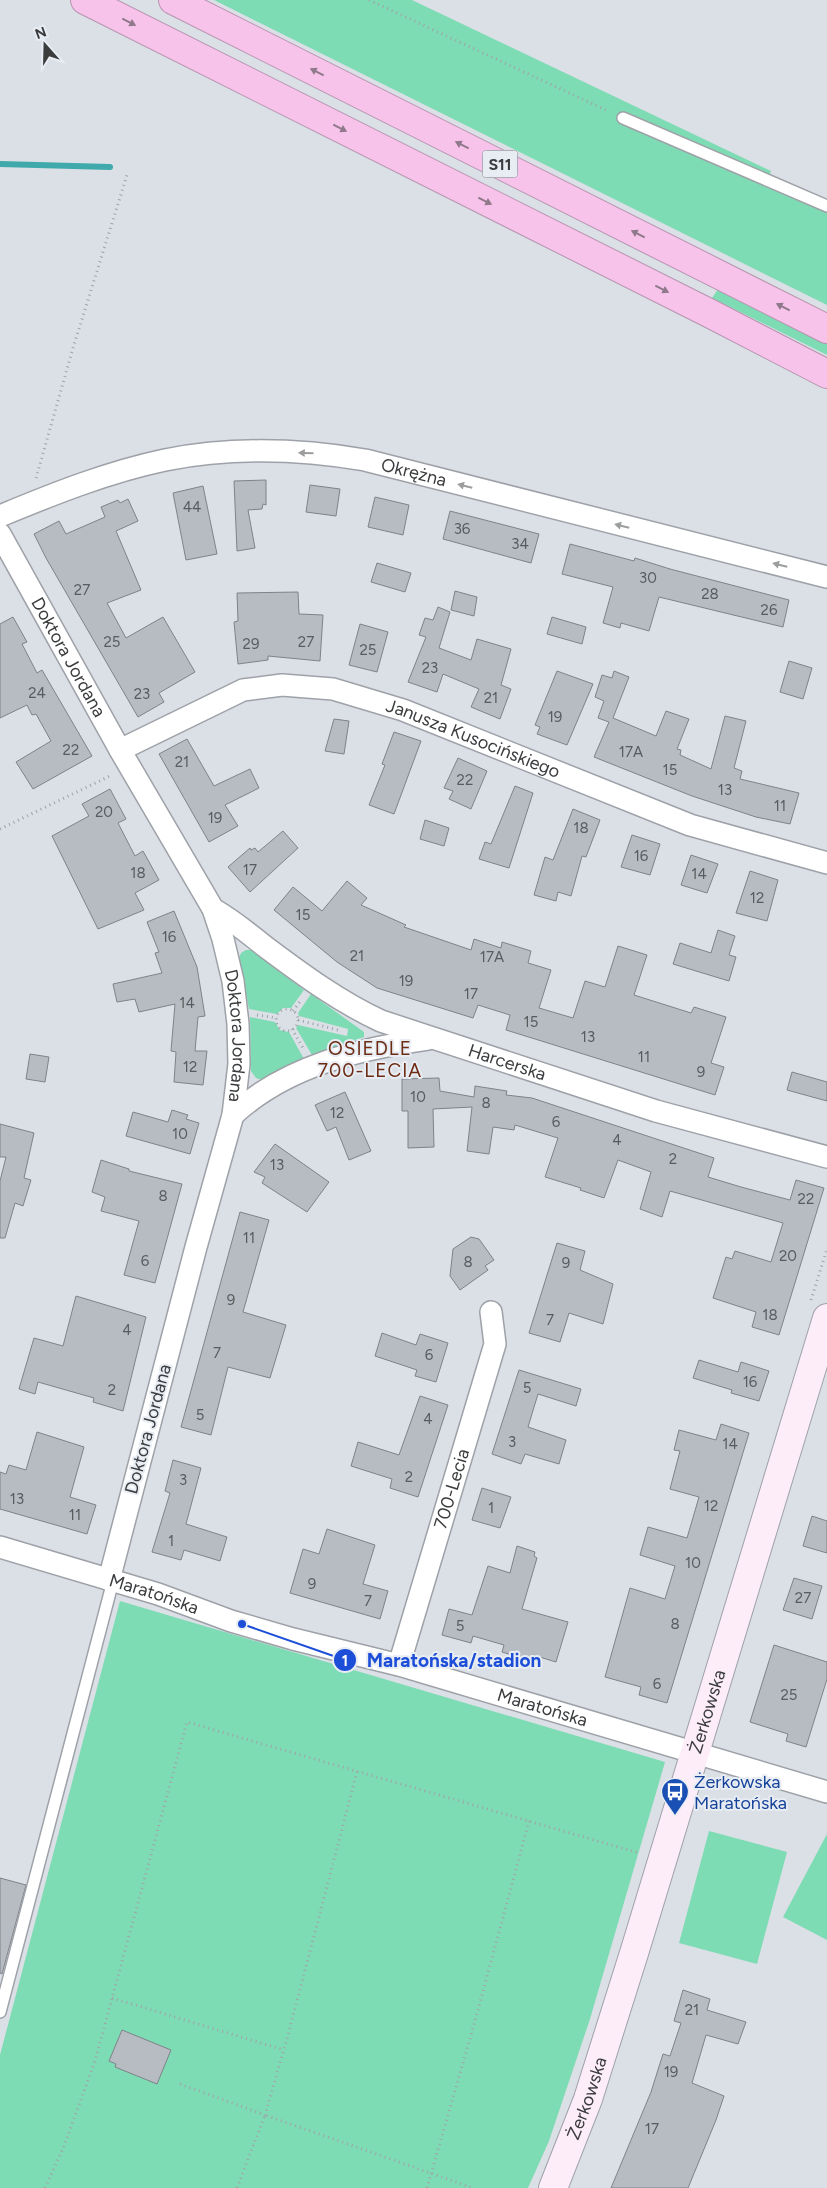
<svg xmlns="http://www.w3.org/2000/svg" width="827" height="2188" font-family="Figtree,sans-serif">
<style>
.green{fill:#7edcb4}
.lines{fill:none;stroke-linecap:round;stroke-linejoin:round}
.stream{stroke:#40a9ab;stroke-width:6}
.building{fill:#b7bbc2;stroke:#7f8389}
.lane-casing{stroke:#9ea2a8;stroke-width:14}
.street-casing{stroke:#9ea2a8;stroke-width:24}
.secondary-casing{stroke:#9ea2a8;stroke-width:30}
.highway-casing{stroke:#b594ae;stroke-width:30}
.path{stroke:#a0a3a9;stroke-width:3;stroke-dasharray:1 4;stroke-linecap:butt}
.lane{stroke:#fff;stroke-width:11}
.street{stroke:#fff;stroke-width:21}
.secondary{stroke:#fdedf9;stroke-width:28}
.highway{stroke:#f7c3ea;stroke-width:28}
.oneway{fill:#8f798b}
.oneway2{fill:#9c9e9e}
.labels{text-anchor:middle;dominant-baseline:central;stroke-width:4;stroke-linejoin:round;paint-order:stroke}
.number-label{font-size:15px;fill:#595c5f}
.shield{fill:#e8ecf3;stroke:#6e7174;stroke-width:1}
.shield-label{font-size:16px;font-weight:bold;fill:#3a3c3e}
.street-label{font-size:18px;fill:#3a3c3e;stroke:#e8ecf3}
.transit-label{font-size:18px;fill:#164399;stroke:#e8ecf3;text-anchor:start}
.neighbourhood-label{font-size:19px;letter-spacing:1px;fill:#6c2b12;stroke:#e8ecf3}
.leader{fill:none;stroke:#1d4ed8;stroke-width:2}
.callout-dot{fill:#1d4ed8;stroke:#e8ecf3;stroke-width:2}
.mark-label{font-size:15px;text-anchor:middle;font-weight:bold;fill:#fff}
.callout-label{font-size:19px;text-anchor:middle;font-weight:bold;fill:#1d4ed8;stroke:#e8ecf3;stroke-width:4;stroke-linejoin:round;paint-order:stroke}
</style>
<rect width="100%" height="100%" fill="#dbdfe6"/>
<g class="green">
<path d="M214,0H412L771,171L769,177L827,206V305Z"/>
<path d="M718,289L827,344V355L712,298Z"/>
<path d="M246,950H251L304,990L291,1008H283L277,1014L249,1009L239,958L241,953Z"/>
<path d="M311,994L364,1032V1037L312,1055L296,1028L298,1025L347,1036L348,1029L299,1016L298,1013Z"/>
<path d="M250,1017L275,1022L280,1030L289,1032L304,1059L262,1080L256,1078L251,1071Z"/>
<path d="M120,1601L665,1762L590,2019L549,2141L528,2188H0V2055Z"/>
<path d="M709,1831L787,1852L757,1964L679,1943Z"/>
<path d="M827,1834V1940L783,1917Z"/>
</g>
<g class="lines">
<path class="stream" d="M0,164L110,167"/>
</g>
<g class="building">
<path d="M266,480V505L263,504L262,509L248,510L255,548L237,551L234,481Z"/>
<path d="M310,485L340,489L336,516L306,512Z"/>
<path d="M203,486L217,554L186,560L173,493Z"/>
<path d="M375,497L409,505L403,535L368,527Z"/>
<path d="M128,499L138,521L116,531L141,590L107,603L126,638L163,617L195,672L159,693L164,702L138,717L46,558L34,534L59,521L66,534L105,517L101,507L118,500L120,503Z"/>
<path d="M450,511L539,534L531,563L443,539Z"/>
<path d="M570,544L634,561L635,558L670,569L789,600L783,627L659,597L649,631L621,623L620,628L603,623L613,587L562,574Z"/>
<path d="M377,563L411,573L405,592L371,582Z"/>
<path d="M455,591L477,597L474,616L451,610Z"/>
<path d="M298,592L299,614L323,615L320,661L268,656V660L238,664L234,622L238,621L237,593Z"/>
<path d="M438,607L450,612L439,648L471,660L477,639L511,649L501,685L511,689L500,719L471,707L479,689L443,674L437,692L408,682L426,637L419,635L425,618L433,620Z"/>
<path d="M13,617L27,642L22,644L37,673L42,670L92,756L33,789L16,762L51,741L36,714L32,715L27,705L0,718V624Z"/>
<path d="M552,617L586,627L582,644L547,634Z"/>
<path d="M360,624L388,632L377,672L349,665Z"/>
<path d="M789,661L812,668L803,699L780,692Z"/>
<path d="M557,671L593,684L567,745L537,734L540,727L535,725Z"/>
<path d="M614,671L629,677L613,718L656,736L666,711L689,719L677,749L681,750L680,755L711,769L725,716L746,721L734,768L742,771L740,779L799,793L790,824L756,817L692,796L594,757L609,722L598,718L604,701L595,697L602,675L612,678Z"/>
<path d="M334,719L349,721L344,754L325,751Z"/>
<path d="M394,732L421,741L394,814L369,805L385,765L382,764Z"/>
<path d="M187,739L214,786L250,769L259,788L225,805L238,826L209,842L159,754Z"/>
<path d="M458,758L487,771L471,809L449,799L453,791L444,788Z"/>
<path d="M515,786L533,793L509,868L479,859L485,842L491,844Z"/>
<path d="M110,789L126,819L118,823L135,856L143,851L159,880L135,893L144,910L98,929L52,836L89,816L82,804Z"/>
<path d="M573,809L600,820L586,857L582,856L571,896L558,892L556,901L534,895L545,857L553,860Z"/>
<path d="M425,820L449,828L444,846L420,839Z"/>
<path d="M283,831L298,848L250,892L228,867L250,848L251,850L255,848L258,852Z"/>
<path d="M632,835L660,844L650,875L621,867Z"/>
<path d="M691,855L718,864L707,893L681,885Z"/>
<path d="M750,871L778,880L767,921L736,913Z"/>
<path d="M347,881L367,898L361,905L406,925L404,927L471,950L474,939L501,948L502,942L531,951L528,963L551,970L539,1008L573,1018L585,981L605,987L618,946L647,955L634,995L691,1013L694,1007L726,1017L711,1063L724,1067L715,1095L506,1030L510,1015L478,1005L473,1018L377,988L337,962L274,910L293,887L322,911Z"/>
<path d="M174,911L197,967L205,1016L198,1017L195,1051H207L203,1085L174,1082L176,1052L171,1051L175,1004L139,1012L135,999L117,1002L113,984L162,973L155,953L159,952L147,922Z"/>
<path d="M718,930L735,936L729,955L736,957L729,981L673,964L680,943L711,953Z"/>
<path d="M30,1054L49,1057L45,1082L26,1079Z"/>
<path d="M792,1072L827,1082V1101L787,1090Z"/>
<path d="M439,1078L440,1091L474,1097L475,1086L507,1091L506,1095L532,1098L714,1158L708,1177L741,1187L790,1200L796,1180L824,1188L779,1335L752,1327L756,1312L713,1298L726,1257L732,1259L735,1251L771,1262L783,1223L670,1191L662,1217L640,1209L651,1172L618,1160L604,1198L580,1190L581,1188L545,1177L558,1138L515,1125L514,1130L493,1127L489,1154L467,1151L472,1107L433,1109L434,1147L408,1148V1111H402V1079Z"/>
<path d="M345,1092L371,1151L349,1160L336,1127L327,1131L315,1105Z"/>
<path d="M172,1110L188,1115L186,1119L199,1123L190,1154L126,1136L133,1112L168,1122Z"/>
<path d="M0,1124L34,1133L24,1178L31,1180L23,1206L15,1203L5,1238H0V1181L6,1157H0Z"/>
<path d="M275,1144L329,1182L307,1212L262,1183L265,1177L254,1172Z"/>
<path d="M101,1160L129,1169V1171L182,1184L155,1283L124,1275L139,1221L101,1211L105,1197L92,1192Z"/>
<path d="M240,1212L269,1220L243,1312L286,1325L270,1378L228,1367L211,1435L181,1427Z"/>
<path d="M471,1237L479,1239L494,1260L485,1266L488,1270L460,1290L450,1276L453,1249Z"/>
<path d="M557,1243L585,1251L580,1270L613,1284L603,1324L569,1313L560,1342L529,1333Z"/>
<path d="M76,1296L146,1317L123,1411L93,1402L94,1398L38,1382L35,1394L19,1389L34,1338L63,1346Z"/>
<path d="M382,1333L416,1345L420,1334L448,1343L436,1382L415,1376L417,1370L375,1356Z"/>
<path d="M699,1360L738,1372L741,1362L769,1371L759,1401L731,1393L732,1390L693,1378Z"/>
<path d="M519,1370L581,1389L576,1406L538,1394L528,1427L566,1440L559,1464L525,1454L521,1464L492,1454Z"/>
<path d="M420,1396L448,1405L418,1497L390,1488L392,1479L351,1466L358,1442L399,1455Z"/>
<path d="M721,1424L749,1433L667,1703L639,1695L641,1687L605,1677L630,1588L665,1599L675,1566L640,1555L648,1527L687,1538L699,1497L670,1489L680,1451L674,1450L679,1430L716,1440Z"/>
<path d="M37,1432L84,1447L70,1497L96,1505L87,1534L0,1509V1472L6,1474L9,1465L26,1470Z"/>
<path d="M173,1460L201,1468L186,1524L227,1537L220,1561L184,1550L181,1560L152,1552L170,1493L165,1491Z"/>
<path d="M482,1488L511,1497L500,1528L472,1520Z"/>
<path d="M812,1516L827,1521V1553L803,1546Z"/>
<path d="M327,1529L375,1545L363,1584L388,1591L380,1619L290,1593L303,1549L319,1554Z"/>
<path d="M517,1546L535,1552L534,1556L537,1558L522,1609L568,1622L556,1662L533,1655L532,1661L502,1652L504,1645L473,1636L471,1643L442,1635L449,1609L472,1615L488,1566L510,1573Z"/>
<path d="M794,1578L822,1586L812,1619L783,1610Z"/>
<path d="M774,1645L827,1662V1679L806,1747L786,1741L788,1734L750,1722Z"/>
<path d="M0,1878L26,1885L2,1974L0,1973Z"/>
<path d="M683,1990L710,1999L707,2010L746,2022L738,2044L706,2035L692,2083L724,2096L716,2120L688,2188H611L651,2092L663,2054L670,2056L681,2023L674,2021Z"/>
<path d="M122,2030L171,2050L157,2084L115,2067L116,2064L109,2061Z"/>
</g>
<g class="lines">
<defs>
<g id="lane">
<path d="M623,118L827,206"/>
<path d="M0,2012L113,1581"/>
</g>
<g id="street">
<path id="s1" d="M0,516C53,494 108,472 165,460C230,447 300,449 365,460L827,577"/>
<path id="s2" d="M0,534L120,750L213,909L223,939L233,981L238,1024L239,1064L233,1115L196,1247L109,1580"/>
<path id="s3" d="M120,750L243,690L282,685L333,689L403,710L690,825L827,863"/>
<path id="s4" d="M213,909C233,920 249,934 267,948C303,975 340,1002 381,1021L656,1111L827,1157"/>
<path d="M233,1115C286,1066 358,1049 428,1039"/>
<path id="s5" d="M0,1547L158,1594L231,1621L293,1639L399,1665L827,1792"/>
<path id="s6" d="M399,1665L495,1344L491,1312"/>
</g>
<g id="secondary">
<path id="s7" d="M553,2188L588,2099L635,1950L827,1318"/>
</g>
<g id="highway">
<path d="M85,0L709,313L827,374"/>
<path d="M173,0L827,329"/>
</g>
</defs>
<use href="#lane" class="lane-casing"/>
<use href="#street" class="street-casing"/>
<use href="#secondary" class="secondary-casing"/>
<use href="#highway" class="highway-casing"/>
<g class="path">
<path d="M369,0L608,111"/>
<path d="M36,478L73,348L128,172"/>
<path d="M0,829L112,775"/>
<circle cx="287" cy="1020" r="11"/>
<path d="M293,1011L302,999"/>
<path d="M257,1015L277,1018"/>
<path d="M298,1020L338,1030"/>
<path d="M292,1029L303,1048"/>
<path d="M811,1300L827,1249"/>
<path d="M112,1998L284,2050"/>
<path d="M180,2084L265,2115L288,2035L357,1772"/>
<path d="M45,2188L64,2146L95,2061L187,1722L639,1853"/>
<path d="M237,2188L265,2115L473,2188"/>
<path d="M427,2188L475,2021L529,1821"/>
</g>
<use href="#lane" class="lane"/>
<use href="#street" class="street"/>
<use href="#secondary" class="secondary"/>
<use href="#highway" class="highway"/>
</g>
<defs><path id="oneway-solid" d="M-6-.8H1V-3.2L6.5 0L1 3.2V.8H-6Z" transform="scale(1.25)"/></defs>
<g class="oneway">
<use href="#oneway-solid" transform="translate(129 22) rotate(27)"/>
<use href="#oneway-solid" transform="translate(317 72) rotate(-153)"/>
<use href="#oneway-solid" transform="translate(340 128) rotate(27)"/>
<use href="#oneway-solid" transform="translate(462 145) rotate(-153)"/>
<use href="#oneway-solid" transform="translate(485 201) rotate(27)"/>
<use href="#oneway-solid" transform="translate(638 234) rotate(-153)"/>
<use href="#oneway-solid" transform="translate(662 289) rotate(27)"/>
<use href="#oneway-solid" transform="translate(783 307) rotate(-153)"/>
</g>
<g class="oneway2">
<use href="#oneway-solid" transform="translate(306 453) rotate(-178)"/>
<use href="#oneway-solid" transform="translate(465 486) rotate(-166)"/>
<use href="#oneway-solid" transform="translate(622 526) rotate(-166)"/>
<use href="#oneway-solid" transform="translate(780 565) rotate(-166)"/>
</g>
<defs>
<symbol id="bus-pin" viewBox="-11 -11 22 30"><path d="M0 17L-7.5 6A9.5 9.5 0 1 1 7.5 6Z" fill="#1a4fb4" stroke="#e8ecf3"/><path d="M-5-6H5V4H4V6H2V4H-2V6H-4V4H-5ZM-3.5-4V0h7V-4ZM-3.5 1.2v1.5H-2V1.2ZM2 1.2v1.5H3.5V1.2Z" fill="#fff"/></symbol>
</defs>
<g fill-rule="evenodd">
<use href="#bus-pin" x="659" y="1776" width="32" height="43"/>
</g>
<g class="labels">
<g class="number-label">
<text x="192" y="507">44</text>
<text x="462" y="529">36</text>
<text x="520" y="544">34</text>
<text x="648" y="578">30</text>
<text x="82" y="590">27</text>
<text x="710" y="594">28</text>
<text x="769" y="610">26</text>
<text x="112" y="642">25</text>
<text x="306" y="642">27</text>
<text x="251" y="644">29</text>
<text x="368" y="650">25</text>
<text x="430" y="668">23</text>
<text x="37" y="693">24</text>
<text x="142" y="694">23</text>
<text x="491" y="698">21</text>
<text x="555" y="717">19</text>
<text x="71" y="750">22</text>
<text x="631" y="752">17A</text>
<text x="182" y="762">21</text>
<text x="670" y="770">15</text>
<text x="465" y="780">22</text>
<text x="725" y="790">13</text>
<text x="780" y="806">11</text>
<text x="104" y="812">20</text>
<text x="215" y="818">19</text>
<text x="581" y="828">18</text>
<text x="641" y="856">16</text>
<text x="250" y="870">17</text>
<text x="138" y="873">18</text>
<text x="699" y="874">14</text>
<text x="757" y="898">12</text>
<text x="303" y="915">15</text>
<text x="169" y="937">16</text>
<text x="357" y="956">21</text>
<text x="492" y="957">17A</text>
<text x="406" y="981">19</text>
<text x="471" y="994">17</text>
<text x="187" y="1003">14</text>
<text x="531" y="1022">15</text>
<text x="588" y="1037">13</text>
<text x="644" y="1057">11</text>
<text x="190" y="1067">12</text>
<text x="701" y="1072">9</text>
<text x="418" y="1097">10</text>
<text x="486" y="1103">8</text>
<text x="337" y="1113">12</text>
<text x="556" y="1122">6</text>
<text x="180" y="1134">10</text>
<text x="617" y="1140">4</text>
<text x="673" y="1159">2</text>
<text x="277" y="1165">13</text>
<text x="163" y="1196">8</text>
<text x="806" y="1199">22</text>
<text x="249" y="1238">11</text>
<text x="788" y="1256">20</text>
<text x="145" y="1261">6</text>
<text x="468" y="1262">8</text>
<text x="566" y="1263">9</text>
<text x="231" y="1300">9</text>
<text x="770" y="1315">18</text>
<text x="550" y="1320">7</text>
<text x="127" y="1330">4</text>
<text x="217" y="1353">7</text>
<text x="429" y="1355">6</text>
<text x="750" y="1382">16</text>
<text x="527" y="1388">5</text>
<text x="112" y="1390">2</text>
<text x="200" y="1415">5</text>
<text x="428" y="1419">4</text>
<text x="512" y="1442">3</text>
<text x="730" y="1444">14</text>
<text x="409" y="1477">2</text>
<text x="183" y="1480">3</text>
<text x="17" y="1499">13</text>
<text x="711" y="1506">12</text>
<text x="491" y="1508">1</text>
<text x="75" y="1515">11</text>
<text x="171" y="1541">1</text>
<text x="693" y="1563">10</text>
<text x="312" y="1584">9</text>
<text x="803" y="1598">27</text>
<text x="368" y="1601">7</text>
<text x="675" y="1624">8</text>
<text x="460" y="1626">5</text>
<text x="657" y="1684">6</text>
<text x="789" y="1695">25</text>
<text x="692" y="2010">21</text>
<text x="671" y="2072">19</text>
<text x="652" y="2129">17</text>
</g>
<rect class="shield" x="482.5" y="150.5" width="35" height="27" rx="4"/>
<g class="shield-label">
<text x="500" y="164">S11</text>
</g>
<g class="street-label">
<text stroke="none"><textPath href="#s1" startOffset="426">Okrężna</textPath></text>
<text stroke="none"><textPath href="#s2" startOffset="141">Doktora Jordana</textPath></text>
<text stroke="none"><textPath href="#s3" startOffset="376">Janusza Kusocińskiego</textPath></text>
<text stroke="none"><textPath href="#s2" startOffset="561">Doktora Jordana</textPath></text>
<text stroke="none"><textPath href="#s4" startOffset="335">Harcerska</textPath></text>
<text transform="translate(148 1429) rotate(-75)">Doktora Jordana</text>
<text stroke="none"><textPath href="#s6" startOffset="184">700-Lecia</textPath></text>
<text stroke="none"><textPath href="#s5" startOffset="161">Maratońska</textPath></text>
<text stroke="none"><textPath href="#s5" startOffset="566">Maratońska</textPath></text>
<text stroke="none"><textPath href="#s7" startOffset="501">Żerkowska</textPath></text>
<text stroke="none"><textPath href="#s7" startOffset="96">Żerkowska</textPath></text>
</g>
<g class="transit-label">
<text x="694" y="1782">Żerkowska<tspan x="694" dy="21">Maratońska</tspan></text>
</g>
<g class="neighbourhood-label">
<text x="370" y="1048">OSIEDLE<tspan x="370" dy="22">700-LECIA</tspan></text>
</g>
</g>
<path class="leader" d="M242 1624L345 1660"/>
<g class="callout-dot">
<circle cx="242" cy="1624" r="5"/>
<circle cx="345" cy="1660" r="12"/>
</g>
<g class="mark-label">
<text x="345" y="1666">1</text>
</g>
<g class="callout-label">
<text x="454" y="1667">Maratońska/stadion</text>
</g>
<g transform="translate(45 45) rotate(340)" stroke="#e8ecf3" stroke-width="4" paint-order="stroke">
<path d="M0-4L9 19L0 12L-9 19Z" fill="#3a3c3e"/>
<text y="-8" font-size="14" font-weight="bold" text-anchor="middle" fill="#3a3c3e">N</text>
</g>
</svg>
